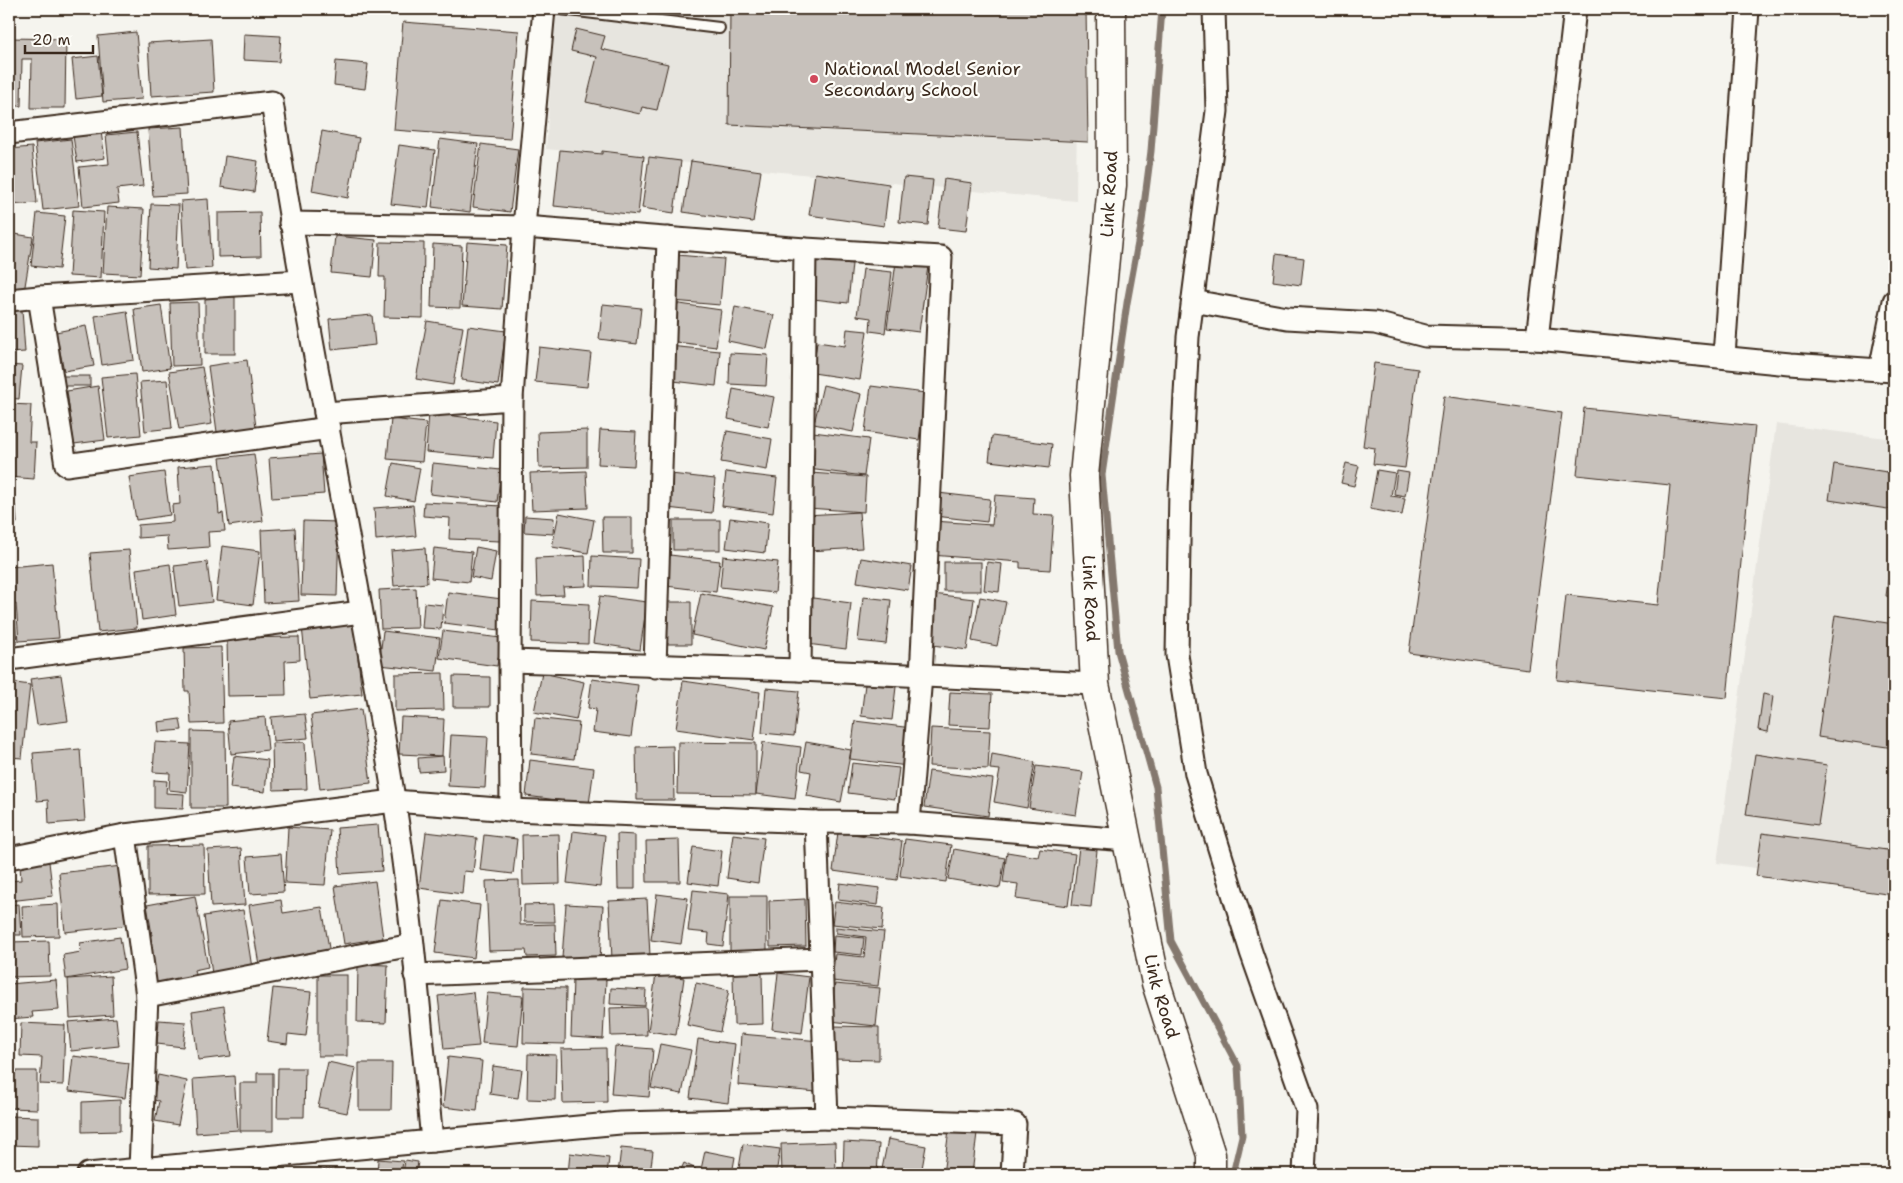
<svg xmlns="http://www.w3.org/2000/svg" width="1903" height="1183" font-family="'Shantell Sans',sans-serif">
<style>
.built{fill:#e7e5df}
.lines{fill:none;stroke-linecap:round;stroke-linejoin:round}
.stream{stroke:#84786e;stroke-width:7}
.building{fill:#c7c1bb;stroke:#3b2a1e}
.lane-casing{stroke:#3b2a1e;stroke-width:14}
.street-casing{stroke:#3b2a1e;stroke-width:25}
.secondary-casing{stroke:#3b2a1e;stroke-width:31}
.lane{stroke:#fdfcf7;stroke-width:10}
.street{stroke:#fdfcf7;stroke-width:21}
.secondary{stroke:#fdfcf7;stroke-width:28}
.poi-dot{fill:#d1495b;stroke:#fdfcf7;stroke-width:2}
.labels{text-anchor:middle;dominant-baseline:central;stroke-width:4.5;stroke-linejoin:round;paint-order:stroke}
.poi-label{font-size:18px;fill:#3b2a1e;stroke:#fdfcf7;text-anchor:start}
.street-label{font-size:18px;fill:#3b2a1e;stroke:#fdfcf7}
</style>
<rect width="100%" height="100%" fill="#f5f4ee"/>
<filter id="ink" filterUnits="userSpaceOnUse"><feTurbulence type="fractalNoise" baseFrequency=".02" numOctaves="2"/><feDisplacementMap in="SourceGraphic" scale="10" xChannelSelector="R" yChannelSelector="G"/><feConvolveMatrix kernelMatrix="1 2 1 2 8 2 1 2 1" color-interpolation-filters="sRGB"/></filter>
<g filter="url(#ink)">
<g class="built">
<path d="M555,9H1078L1076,201L546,149Z"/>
<path d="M1776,424L1894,439V886L1717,863Z"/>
</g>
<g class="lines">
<path class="stream" d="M1162,9L1151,151L1142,221L1127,303L1102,475L1118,651L1156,787L1171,941L1238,1066L1242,1136L1233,1174"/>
</g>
<g class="building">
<path d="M730,9H1086L1088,142L729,125Z"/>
<path d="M403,22L519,31L510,139L394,130Z"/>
<path d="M576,29L605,36L601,49L668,64L657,110L642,107L640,114L586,102L597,57L571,51Z"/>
<path d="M136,32L142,99L103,102L98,36Z"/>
<path d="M244,34L281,36L279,62L243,60Z"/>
<path d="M9,38L66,39L65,108H31L32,59H22L21,106H9Z"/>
<path d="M211,39L214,92L151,96L148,43Z"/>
<path d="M98,56L102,96L76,99L72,59Z"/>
<path d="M336,61L368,64L365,89L334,85Z"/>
<path d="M183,127L187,194L153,196L148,129Z"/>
<path d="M322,131L359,138L348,198L312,191Z"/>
<path d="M101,132L105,158L77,162L73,136Z"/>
<path d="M137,132L143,186L117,189L119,203L83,207L79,167L109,164L106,135Z"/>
<path d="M71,139L79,206L43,210L35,143Z"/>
<path d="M440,139L478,144L470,212L432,207Z"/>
<path d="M481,144L518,149L510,212L473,207Z"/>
<path d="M399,145L435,150L428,208L391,204Z"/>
<path d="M32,147L37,203L9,205V149Z"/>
<path d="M560,150L602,154V151L644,156L638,215L554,206Z"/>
<path d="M225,156L258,161L254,192L221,187Z"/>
<path d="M649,157L681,161L674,213L642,208Z"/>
<path d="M691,161L761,171L753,222L683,212Z"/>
<path d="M815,173L889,184L884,226L809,215Z"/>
<path d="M904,177L933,180L928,225L899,222Z"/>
<path d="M944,179L972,183L966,231L938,228Z"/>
<path d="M208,199L212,268L185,270L181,201Z"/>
<path d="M151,204L179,205L176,269L148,267Z"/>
<path d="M107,207L144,209L140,275L103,273Z"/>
<path d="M73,210L104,212L101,278L69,276Z"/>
<path d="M260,212L261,256L218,257V213Z"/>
<path d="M37,213L65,216L59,269L31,266Z"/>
<path d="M9,233L33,237L24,292L9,289Z"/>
<path d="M335,236L376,240L372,277L331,273Z"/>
<path d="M380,242L424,243L423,318L384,317L385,277H379Z"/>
<path d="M467,242L507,245L502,309L462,306Z"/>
<path d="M433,244L462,246L460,308L431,307Z"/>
<path d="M1276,254L1304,258L1301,285L1273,281Z"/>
<path d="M677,255L724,259L720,305L673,301Z"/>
<path d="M809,259L852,264L848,303L805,298Z"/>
<path d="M896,262L928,266L919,332L887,328Z"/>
<path d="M863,269L892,272L885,333L870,331L871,318L857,316Z"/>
<rect x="205" y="297" width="30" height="57"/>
<path d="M198,302L200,365L172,366L170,303Z"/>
<path d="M673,303L721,310L716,347L668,341Z"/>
<path d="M603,304L641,308L637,344L599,339Z"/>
<path d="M161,305L170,368L142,372L134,309Z"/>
<path d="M735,307L774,315L767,349L728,341Z"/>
<path d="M22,310L25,352L9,353V311Z"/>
<path d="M127,311L134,360L102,365L95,316Z"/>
<path d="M372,315L375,345L332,350L329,319Z"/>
<path d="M427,321L463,327L453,385L416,379Z"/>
<path d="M86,326L94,366L64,371L56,332Z"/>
<path d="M468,326L506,331L498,385L461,380Z"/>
<path d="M847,329L867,331L860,380L813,373L817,342L845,346Z"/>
<path d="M669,346L720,351L716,386L665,380Z"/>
<path d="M539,347L591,353L587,387L535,382Z"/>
<path d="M730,353L768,355L766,386L729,384Z"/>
<path d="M247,360L256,427L217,432L208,366Z"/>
<path d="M1374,363L1418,369L1405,468L1373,464L1375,448L1363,446Z"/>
<path d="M9,365L22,366L19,399L9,398Z"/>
<path d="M202,367L212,424L179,429L169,372Z"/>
<path d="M135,374L141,435L108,438L101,377Z"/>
<rect x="61" y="376" width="29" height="10"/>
<path d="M167,380L172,428L145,431L140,382Z"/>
<path d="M823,385L861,394L853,432L814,424Z"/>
<path d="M98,386L105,440L74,444L67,391Z"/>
<path d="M871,386L925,393L919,440L865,432Z"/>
<path d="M733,389L774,397L768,427L728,419Z"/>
<path d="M1444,396L1562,413L1528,669L1409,653Z"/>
<path d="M9,404L31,405L29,442H36L34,479L9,477Z"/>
<path d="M1584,408L1755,426L1727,698L1557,680L1566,595L1658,605L1670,485L1577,475Z"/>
<path d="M429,413L496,421L493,458L426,452Z"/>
<path d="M391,419L426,423L422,462L387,459Z"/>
<path d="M587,430V467L539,468L538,432Z"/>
<path d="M600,430L636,432L634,466L598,464Z"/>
<path d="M727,431L772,439L767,470L721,462Z"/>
<path d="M813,432L869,439L864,476L808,469Z"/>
<path d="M992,436L1052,444L1049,468L989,461Z"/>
<path d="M254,454L263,521L229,526L220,458Z"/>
<path d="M321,454L324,494L272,498L269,458Z"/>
<path d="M393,463L420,468L414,501L387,496Z"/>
<path d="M433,463L501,470L497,502L430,494Z"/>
<path d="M1346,463L1359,466L1354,486L1341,483Z"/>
<path d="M215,464L219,514L223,513L225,531L208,532L209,547L168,550L167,536L138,538V525L173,522L172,505L180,504L178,467Z"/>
<path d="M1834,464L1894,473V510L1829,500Z"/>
<path d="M1377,470L1395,473L1391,496L1405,498L1402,515L1370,509Z"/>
<path d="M586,471L588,508L532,510L530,473Z"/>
<path d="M1397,471L1409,473L1405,496L1394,494Z"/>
<path d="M164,472L170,515L136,520L129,477Z"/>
<path d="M726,472L777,478L773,513L722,506Z"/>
<path d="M810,473L866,477L864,512L808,508Z"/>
<path d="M671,474L715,479L712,513L667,508Z"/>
<path d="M938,493L990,499L987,522L935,516Z"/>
<path d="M995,495L1034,498L1033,514L1054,515L1050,570L1020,568V562L931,555L933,521L992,525Z"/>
<path d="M424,502L503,506L500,541L449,539L450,518L423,516Z"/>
<path d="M413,505L416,536L376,540L374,508Z"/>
<path d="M9,506H16L17,523L9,524Z"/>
<path d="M859,512L862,548L808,551L806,515Z"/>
<path d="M559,513L594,520L588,553L552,547Z"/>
<path d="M525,516L554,518L553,534L524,532Z"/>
<path d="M602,517H632V553H603Z"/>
<path d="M730,518L768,523L765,553L726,548Z"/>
<rect x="673" y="520" width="47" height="30"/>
<path d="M303,521L339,522L337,596L301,595Z"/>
<path d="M295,528L299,601L264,603L261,530Z"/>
<path d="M1894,540V597L1886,596Z"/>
<path d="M222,546L260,551L253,605L216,600Z"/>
<path d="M476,547L496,551L491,581L471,577Z"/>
<path d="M425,548L427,583L394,586L391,551Z"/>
<path d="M434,548L472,552L469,582L431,578Z"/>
<path d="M129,550L137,628L98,632L90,553Z"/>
<path d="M670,555L720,561L716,592L666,586Z"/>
<path d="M585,556L586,586L563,587L564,595L537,596L536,558Z"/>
<path d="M592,556L639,559L637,588L591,586Z"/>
<path d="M723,556L778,562L775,593L720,587Z"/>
<path d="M861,558L912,566L908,590L857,582Z"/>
<path d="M207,562L212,602L179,606L174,566Z"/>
<rect x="944" y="562" width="37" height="29"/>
<path d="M987,562L1002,564L999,592L984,590Z"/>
<path d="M52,563L59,638L19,641L16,604L9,605V567Z"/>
<path d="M170,564L176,615L142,620L136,569Z"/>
<path d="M416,588L418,628L381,629L379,590Z"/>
<path d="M448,592L502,599L499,630L444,623Z"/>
<path d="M701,593L773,607L764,650L692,635Z"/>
<path d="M933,594L974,599L967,650L926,644Z"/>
<path d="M600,596L647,602L640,650L593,643Z"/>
<path d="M863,597L891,600L886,644L858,641Z"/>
<path d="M980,597L1006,602L997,646L972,641Z"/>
<path d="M813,598L851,603L846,649L807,644Z"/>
<path d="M532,601L589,604L588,644L531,642Z"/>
<path d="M666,602H691V644H667Z"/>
<path d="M424,603L443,605L441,629L422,628Z"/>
<path d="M9,608H14L17,643L9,644Z"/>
<path d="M1835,615L1894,624V748L1818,737Z"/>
<path d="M354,622L362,694L310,699L302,627Z"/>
<path d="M383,631L440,638L436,671L379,665Z"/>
<path d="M443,631L501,638L497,666L439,658Z"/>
<path d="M299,637L300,660L285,661L286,695L228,696L227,638Z"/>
<path d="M221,647L223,723L191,724L189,691H185L184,648Z"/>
<path d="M443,673L444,710L395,711V674Z"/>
<path d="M542,673L584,682L576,720L534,712Z"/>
<path d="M61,675L68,721L37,725L30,679Z"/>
<path d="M453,676L490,677V707H453Z"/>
<path d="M592,679L638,685L631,737L593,732L596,709L588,708Z"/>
<path d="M683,681L760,692L754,740L676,729Z"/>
<path d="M9,682L30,685L22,758L9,757Z"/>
<path d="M865,684L896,687L892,720L861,716Z"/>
<path d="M766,688L799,691L794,736L762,733Z"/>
<path d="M950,692L992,694L990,727L948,725Z"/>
<path d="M1763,694L1773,696L1768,732L1758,730Z"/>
<path d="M361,709L371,783L320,789L311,715Z"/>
<path d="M305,714L308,738L273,741L271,717Z"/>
<path d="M265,717L268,750L231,754L228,721Z"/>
<path d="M401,717L444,719L442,756L399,754Z"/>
<path d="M535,718L579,723L574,759L531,754Z"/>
<path d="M180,719L182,730L159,732L158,722Z"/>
<path d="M855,721L912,728L908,766L850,759Z"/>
<path d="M931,728L990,731L988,769L929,766Z"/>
<path d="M191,731L225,732L226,808H191Z"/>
<path d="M451,735L488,737L485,788L448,786Z"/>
<path d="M155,742L190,744L187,792L169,790L170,773L153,772Z"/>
<path d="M305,742L307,789L273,790L272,743Z"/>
<path d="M678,742L756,743V795L677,794Z"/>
<path d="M763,742L801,747L795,799L756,794Z"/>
<path d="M806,742L851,750L841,802L807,796L811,772L801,770Z"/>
<path d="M673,746L674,800H637L636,747Z"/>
<path d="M80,749L85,821L49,824L48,800L37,801L33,753Z"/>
<path d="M992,754L1035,762L1027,808L994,802L1000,770L990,769Z"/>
<path d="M1755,754L1827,765L1818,825L1746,815Z"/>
<path d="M234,756L268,760L265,792L230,788Z"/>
<path d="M443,756L444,770L419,772L418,758Z"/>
<path d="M530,760L594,768L589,804L526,796Z"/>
<path d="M852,763L899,768L895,799L848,793Z"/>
<path d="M1036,766L1083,772L1076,815L1029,808Z"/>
<path d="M929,771L993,779L988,816L924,807Z"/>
<path d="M154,780L167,781L166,793L184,794L183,809L154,808Z"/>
<path d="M378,825L382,871L340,874L337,828Z"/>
<path d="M288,827L330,830L325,885L285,883Z"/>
<path d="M573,831L605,835L600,887L567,883Z"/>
<path d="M426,832L477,838L473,872L464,871L462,894L419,888Z"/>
<path d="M838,832L902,841L897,880L833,871Z"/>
<path d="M1762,833L1894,851V895L1756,876Z"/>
<path d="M559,834L560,884L523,885L522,835Z"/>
<path d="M617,834L635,835V889H618Z"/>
<path d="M733,834L764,838L758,883L727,878Z"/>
<path d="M484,835L517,839L513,874L480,870Z"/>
<path d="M905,839L951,845L946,882L900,876Z"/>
<path d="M679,840L680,882H647L646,841Z"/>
<path d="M204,845L205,894L148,895V846Z"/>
<path d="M693,847L722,851L718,886L688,882Z"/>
<path d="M1079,847L1097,850L1091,907L1072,905Z"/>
<path d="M241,848L245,905L211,907L208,850Z"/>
<path d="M954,849L1005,858L1000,888L948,879Z"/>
<path d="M1040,849L1075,854L1068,906L1016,899L1018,884L1003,882L1007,852L1038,857Z"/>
<path d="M281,854L284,892L250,894L247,857Z"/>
<path d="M49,862L53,896L9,901V881L21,880L20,866Z"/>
<path d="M122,866L129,925L65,932L59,873Z"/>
<path d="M519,880L520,925L555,924L556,956L527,957L526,950L489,951L486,881Z"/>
<path d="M375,881L383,938L344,944L335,886Z"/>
<path d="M840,883L880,888L878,905L838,900Z"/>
<path d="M693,890L729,894L723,946L708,944L709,933L688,931Z"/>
<path d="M657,894L688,898L681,944L651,940Z"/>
<path d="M195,896L208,967L194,970L196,978L156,985L147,936L152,935L147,905Z"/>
<rect x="730" y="896" width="37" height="56"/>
<path d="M647,899L650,956L612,959L609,901Z"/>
<path d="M805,899L806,946L770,947L769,901Z"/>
<path d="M281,900L283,913L322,907L330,954L259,965L249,905Z"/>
<path d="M442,900L480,905L474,958L435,953Z"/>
<path d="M835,902L884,908L882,929L832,924Z"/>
<path d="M19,904L21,935H9V905Z"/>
<path d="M58,904L59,936L23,937L22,906Z"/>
<path d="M554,904L555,922H524V905Z"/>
<path d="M566,904L603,906L600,960L562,958Z"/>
<path d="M243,910L252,968L212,974L204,916Z"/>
<path d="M836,927L884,932L878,986L832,981L835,954L864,957L866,937L836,933Z"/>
<path d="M834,935L864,938L862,955L833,952Z"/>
<path d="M120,937L125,969L66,979L63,955L81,952L80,943Z"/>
<path d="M49,941L50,976L9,977V942Z"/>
<path d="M358,964L388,965L386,1023L357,1022Z"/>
<path d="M733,973H762L763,1024L734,1025Z"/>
<path d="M778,973L809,977L802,1033L772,1029Z"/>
<path d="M656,974L684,978L676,1035L648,1031Z"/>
<rect x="318" y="975" width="29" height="81"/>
<path d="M111,976L113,1015L70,1018L68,979Z"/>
<path d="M573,979L606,980L603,1039L571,1037Z"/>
<path d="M56,980L59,1010L32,1012L33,1017L9,1019V984Z"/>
<path d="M696,983L729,990L720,1032L687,1025Z"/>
<path d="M835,984L880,988L876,1026L830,1021Z"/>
<path d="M524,987L566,988L565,1044L523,1043Z"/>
<path d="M273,988L311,992L306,1036L288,1034L287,1044L267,1041Z"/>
<path d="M611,988L646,990L645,1006L610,1004Z"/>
<path d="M473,992L479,1046L444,1049L438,996Z"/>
<path d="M487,993L523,996L518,1046L482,1043Z"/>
<path d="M224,1006L231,1056L198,1060L192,1011Z"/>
<path d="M646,1007L647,1035L611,1036L610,1008Z"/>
<path d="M116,1018L119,1046L71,1051L68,1022Z"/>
<path d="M159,1020L186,1022L183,1047L157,1044Z"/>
<path d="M21,1023L65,1025L63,1085L40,1084L42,1057L20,1056Z"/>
<path d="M833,1026L879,1027V1060L832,1059Z"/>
<path d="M741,1034L820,1041L817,1092L738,1085Z"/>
<path d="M698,1039L735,1044L728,1103L690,1098Z"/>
<path d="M660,1044L691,1050L682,1094L651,1088Z"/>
<path d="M615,1046L653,1049L649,1097L611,1094Z"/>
<path d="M606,1048L607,1102L563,1103L561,1049Z"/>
<path d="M528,1054L556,1055L555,1100L527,1099Z"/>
<path d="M73,1056L129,1063L125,1098L69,1091Z"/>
<path d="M448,1057L482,1061L477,1111L443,1107Z"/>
<path d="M328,1062L356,1068L347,1113L318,1107Z"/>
<path d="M359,1063H392L391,1110H359Z"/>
<path d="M493,1066L522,1070L518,1098L490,1094Z"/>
<path d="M278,1068H305L304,1117H277Z"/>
<path d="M9,1071H37V1109L9,1108Z"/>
<path d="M257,1073H273V1131H240V1083H257Z"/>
<path d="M158,1075L187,1081L178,1125L155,1121L159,1101L153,1100Z"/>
<path d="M234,1076L238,1130L196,1133L193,1079Z"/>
<path d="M120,1100V1131L82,1132V1102Z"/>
<path d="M9,1116L38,1117V1146L9,1145Z"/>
<path d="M949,1130L977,1133L972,1174H943Z"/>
<path d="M888,1139L926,1146L921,1174H881Z"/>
<path d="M835,1142L836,1174H782L781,1144Z"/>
<path d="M844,1142L879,1144L877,1174H843Z"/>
<path d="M743,1144L780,1149L776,1174H738Z"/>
<path d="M621,1148L653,1151L650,1174H618Z"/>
<path d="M705,1151L735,1157L732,1174H700Z"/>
<path d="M570,1153L609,1158L607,1174H568Z"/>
<path d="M378,1159L403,1161L401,1174H377Z"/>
<path d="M405,1160L418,1162L416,1174H403Z"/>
<path d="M684,1163L696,1169L694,1174H679Z"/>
<path d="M269,1169L304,1174H269Z"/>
<path d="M350,1169V1174H310V1170Z"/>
</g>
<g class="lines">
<defs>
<path id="lane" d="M561,9L719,28"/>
<g id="street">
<path d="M1214,9L1217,111L1188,337L1180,490L1177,655L1196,774L1251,952L1307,1110L1304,1174"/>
<path d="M9,133L272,102C307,335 357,566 394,799C412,912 421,1027 432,1141L88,1174"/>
<path d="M290,223L524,227L805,249L941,257L921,676L909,823"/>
<path d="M39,297L301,281"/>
<path d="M9,300L39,297L66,465L329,428"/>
<path d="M1193,301L1287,318L1375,323L1425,336L1537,339L1790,364L1880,370"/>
<path d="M1537,339L1575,9"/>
<path d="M1724,356L1748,9"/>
<path d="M1892,371L1880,370L1894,301"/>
<path d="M325,413L512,399"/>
<path d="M9,659L361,612"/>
<path d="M510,661L800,670L1095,684"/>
<path d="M655,667L668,238"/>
<path d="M800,670L805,249"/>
<path d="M511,810L510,661L512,399L524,227L544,9"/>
<path d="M125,835L147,996"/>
<path d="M9,858L125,835L394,801L511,810L816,822L909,823L1127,840"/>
<path d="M415,975L821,959"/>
<path d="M827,1118L1015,1124L1012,1174"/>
<path d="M432,1141L620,1123L827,1118L816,822"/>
<path d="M140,1169L147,996L412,945"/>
</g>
<g id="secondary">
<path id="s1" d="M1111,9L1112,185L1084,476L1095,684L1156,983L1211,1155V1174"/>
</g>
</defs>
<use href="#lane" class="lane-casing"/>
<use href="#street" class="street-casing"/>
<use href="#secondary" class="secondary-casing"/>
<use href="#lane" class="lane"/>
<use href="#street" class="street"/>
<use href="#secondary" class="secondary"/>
</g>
</g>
<circle class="poi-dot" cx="814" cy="79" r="5"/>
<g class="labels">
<g class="poi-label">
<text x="824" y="69">National Model Senior<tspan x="824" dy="21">Secondary School</tspan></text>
</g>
<g class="street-label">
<text transform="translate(1109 194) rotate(-87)">Link Road</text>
<text stroke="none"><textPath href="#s1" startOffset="591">Link Road</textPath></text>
<text stroke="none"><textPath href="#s1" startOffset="996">Link Road</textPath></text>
</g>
</g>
<rect width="1903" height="1183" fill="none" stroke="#fdfcf7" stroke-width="30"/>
<rect x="15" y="15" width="1873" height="1153" fill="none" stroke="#3b2a1e" stroke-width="2" filter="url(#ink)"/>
<path d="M25 45v8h68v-8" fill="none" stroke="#3b2a1e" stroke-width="2.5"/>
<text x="32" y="45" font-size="15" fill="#3b2a1e" stroke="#fdfcf7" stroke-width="4" paint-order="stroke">20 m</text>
</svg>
